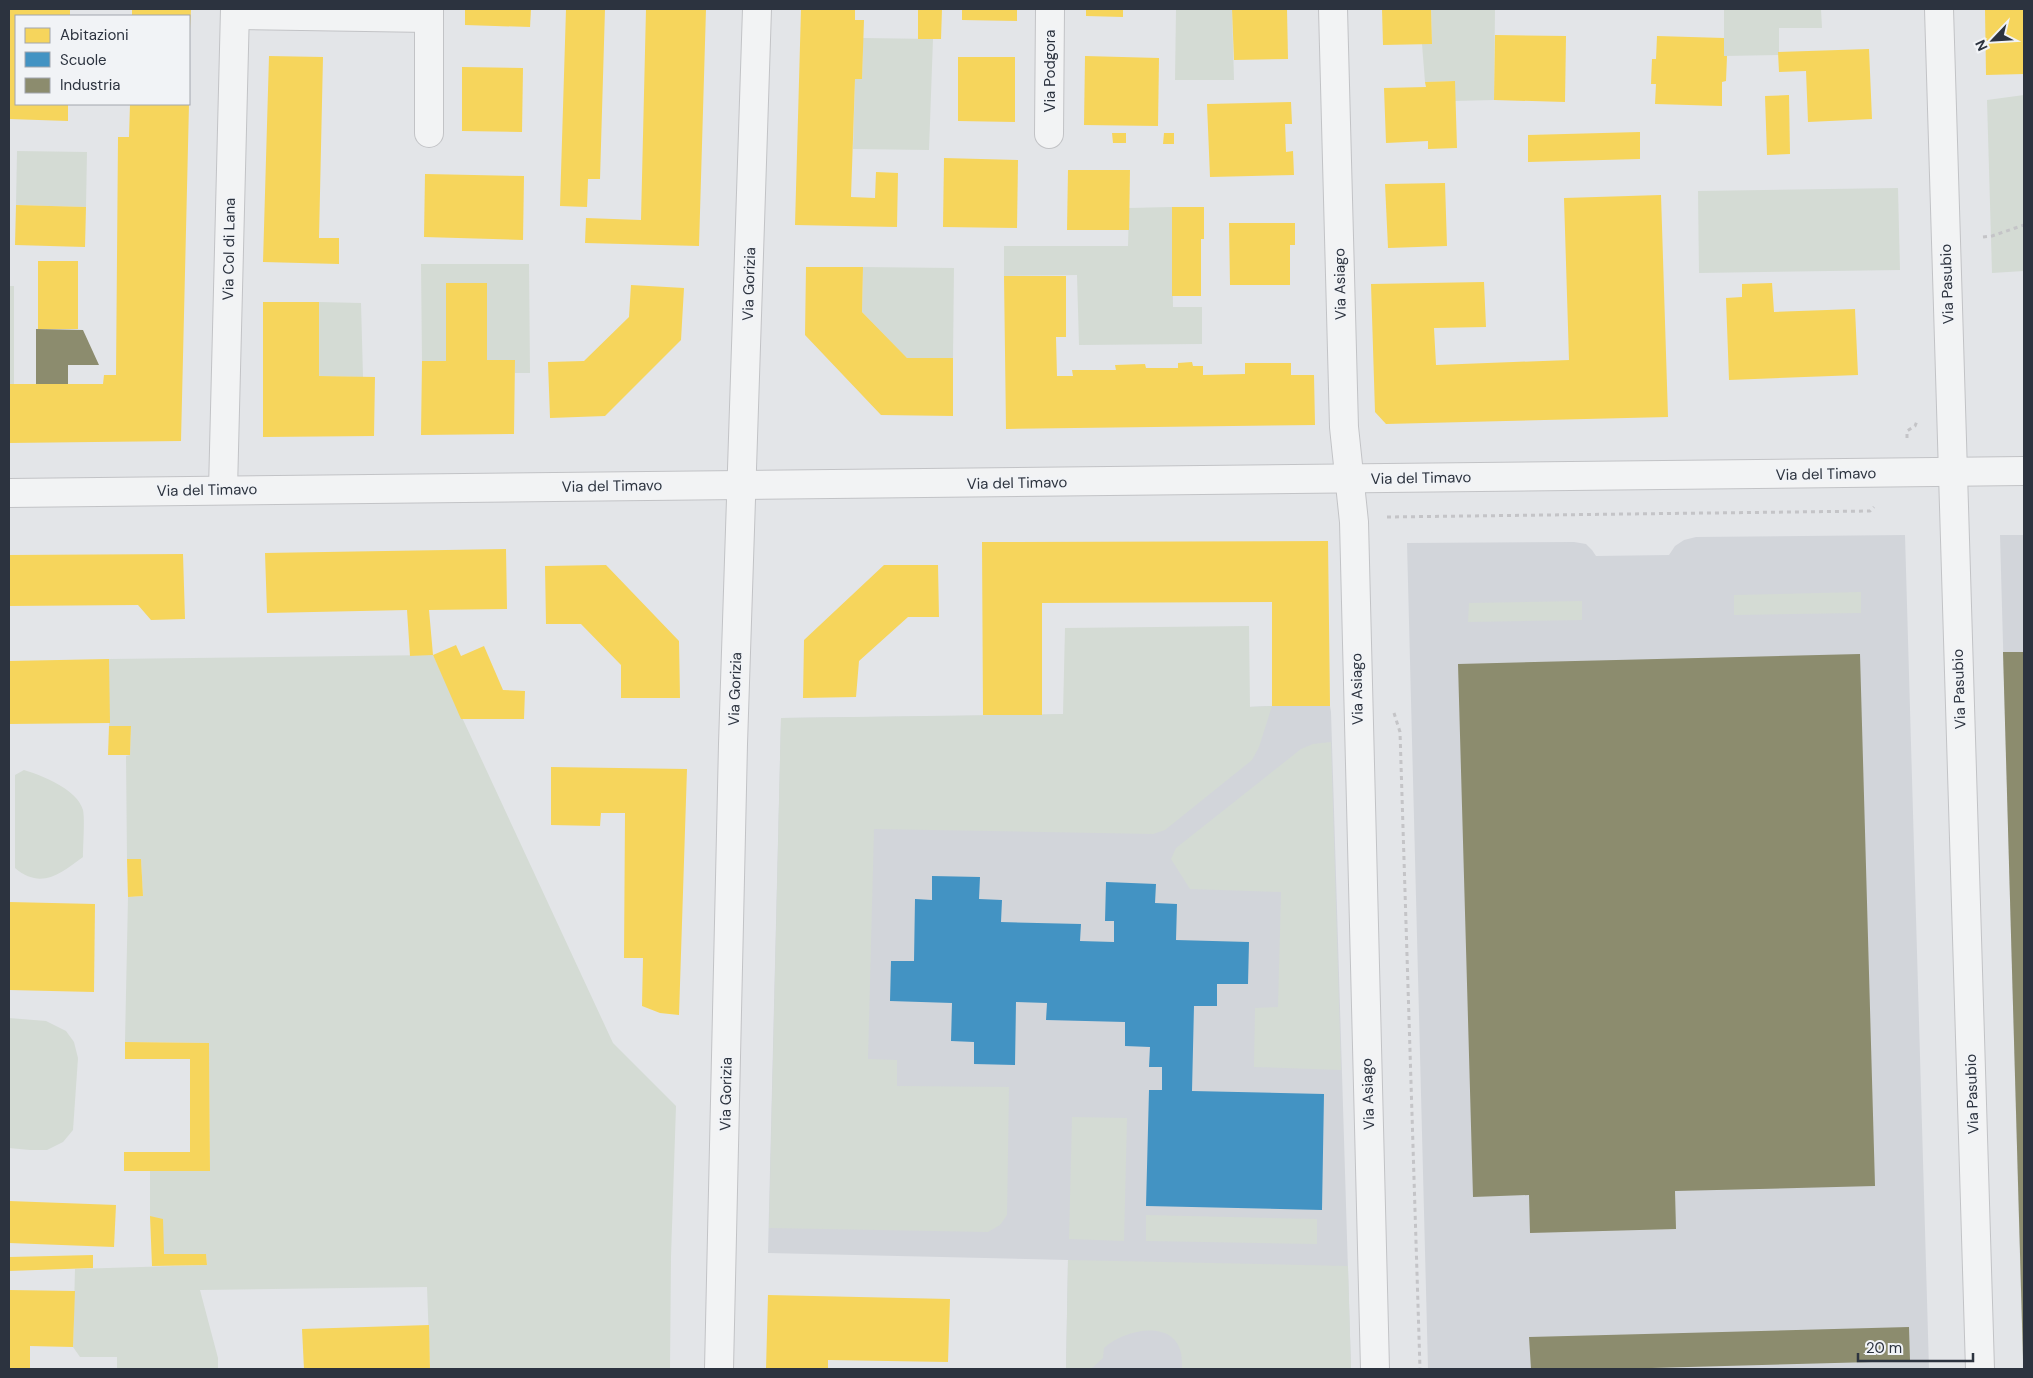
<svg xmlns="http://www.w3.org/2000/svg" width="2033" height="1378" font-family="'DM Sans',sans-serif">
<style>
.built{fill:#d2d5da}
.green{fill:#d4dbd4}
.homes{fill:#f6d55c}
.schools{fill:#4393c3}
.industry{fill:#8c8c6e}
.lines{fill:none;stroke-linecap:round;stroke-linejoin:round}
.minor-casing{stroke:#c2c3c6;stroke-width:30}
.path{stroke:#c4c4c7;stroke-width:3;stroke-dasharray:4 4;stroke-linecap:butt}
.minor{stroke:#f2f3f4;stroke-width:28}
.labels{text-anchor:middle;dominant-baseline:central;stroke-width:5;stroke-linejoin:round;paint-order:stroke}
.street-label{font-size:15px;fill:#2c333f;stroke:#f1f3f6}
</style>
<rect width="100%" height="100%" fill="#e3e5e8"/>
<g class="built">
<path d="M1905,535L1929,1369H1428L1407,543L1574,542L1586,544L1592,550L1596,556L1669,555L1675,546L1684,540L1696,537Z"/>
<path d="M2000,535H2024V1369H2023Z"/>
<path d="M1272,706H1330L1331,712L1351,1369H1066L1068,1260L768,1253L781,718L1042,715Z"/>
</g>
<g class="green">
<path d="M1176,9H1232L1234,80H1175Z"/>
<path d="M1431,9H1495L1494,100L1455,101L1454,81L1425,82L1422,44H1432Z"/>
<path d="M1724,9H1821L1822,28H1779V55L1724,56Z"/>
<path d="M863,38L933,39L929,150L853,149L855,79H862Z"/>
<path d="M2024,95V271L1992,273L1987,100Z"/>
<path d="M17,151L87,152L86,207L16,205Z"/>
<path d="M1898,188L1900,270L1699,273L1698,191Z"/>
<path d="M1172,207L1173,307H1202V344L1079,345L1077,275L1004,276V246H1128L1129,208Z"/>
<path d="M421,264H529L530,373H515V360H487L486,283H446V361H422Z"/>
<path d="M863,267L954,268L953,358H907L862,312Z"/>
<rect x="9" y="286" width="5" height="98"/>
<path d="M319,302L361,303L363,377L319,376Z"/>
<path d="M1861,592V613L1734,615V595Z"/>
<path d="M1582,601V620L1468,622L1469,603Z"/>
<path d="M1249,626L1250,707L1272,706L1259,747L1252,760L1165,830L1153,834L874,829L868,1059L897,1060V1086L1009,1087L1007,1215L1000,1225L988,1232L769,1228L781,718L1063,714L1065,628Z"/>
<path d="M433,655L613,1043L676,1106L671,1257L670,1369H430L427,1287L200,1290L218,1358V1369H117V1357H80L73,1347L75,1269L207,1265L206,1254H164L150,1216V1171H210L209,1043L125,1042L128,897L143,896L141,859H127L126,756L130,755L131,727L109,726V659Z"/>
<path d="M1331,742L1341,1070L1254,1067L1255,1008L1278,1007L1281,892L1190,889L1171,859L1176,848L1301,749L1313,744Z"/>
<path d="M24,770C43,776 77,789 83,810C85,820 83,846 83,857C60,874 41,890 15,868V775Z"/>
<path d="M9,1018L46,1021L66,1031L74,1042L78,1058L73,1130L63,1142L47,1150H30L9,1148Z"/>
<path d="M1072,1117L1127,1118L1124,1241L1069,1239Z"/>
<path d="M1146,1215L1317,1219V1244L1146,1241Z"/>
<path d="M1068,1260L1348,1266L1351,1369H1182C1182,1364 1182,1358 1181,1353C1173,1318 1123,1330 1104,1348L1103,1358L1091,1369H1066Z"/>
</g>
<g class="homes">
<path d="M9,9H70V16H16V104H68V121L9,119Z"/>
<path d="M132,9H191L190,29H189V16H132Z"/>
<path d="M465,9H531L530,27L465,25Z"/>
<path d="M566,9H605L600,179H588L587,207L560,206Z"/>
<path d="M646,9H706L699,246L585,243L586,218L641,220Z"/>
<path d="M801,9H855V20H864L862,79H855L851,197L875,198L876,172L898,173L897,227L795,225Z"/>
<path d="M918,9H942L941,39H918Z"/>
<path d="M962,9H1017V21L962,20Z"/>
<path d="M1086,9H1123V17L1086,16Z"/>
<path d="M1232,9H1287L1288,59L1234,60Z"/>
<path d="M1382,9H1431L1432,44L1383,45Z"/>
<path d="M1985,9H2024V74L1986,75Z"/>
<path d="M1495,35L1566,36L1565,102L1494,100Z"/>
<path d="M1657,36L1724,38V56H1727L1726,81L1722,82V106L1655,104L1656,84H1651L1652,59H1656Z"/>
<path d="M1869,49L1872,119L1808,122L1806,71L1779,72L1778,52Z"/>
<path d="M269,56L323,57L319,238H339V264L263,262Z"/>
<path d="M1085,56L1159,58L1158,126L1084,125Z"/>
<path d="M958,57H1015V122L958,121Z"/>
<path d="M462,67L523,68L522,132L462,131Z"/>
<path d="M1455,81L1457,148L1428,149V141L1386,143L1384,88L1426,87L1425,82Z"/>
<path d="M1789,95L1790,154L1767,155L1765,96Z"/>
<path d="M1291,102L1292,124H1285L1286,152L1293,151L1294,175L1210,177L1207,104Z"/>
<path d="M130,104H189L181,441L9,443V384H103L104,375H116L118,137H129Z"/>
<path d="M1640,132V159L1528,162V135Z"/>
<path d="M1112,133H1126V143H1113Z"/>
<path d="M1164,133H1174V144H1163Z"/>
<path d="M944,158L1018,160L1017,228L943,227Z"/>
<path d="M1068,170H1130L1129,230H1067Z"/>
<path d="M425,174L524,176L523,240L424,237Z"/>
<path d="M1445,183L1447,246L1388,248L1385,184Z"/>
<path d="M1661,195L1668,417L1386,424L1375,412L1371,284L1484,282L1486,327L1434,328L1436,365L1569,360L1564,198Z"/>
<path d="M16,205L86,207L85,247L15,245Z"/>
<path d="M1172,207H1204V239H1201V296H1172Z"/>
<path d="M1229,223H1295V245H1290V285H1230Z"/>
<rect x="38" y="261" width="40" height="68"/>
<path d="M806,267H863L862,312L907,358H953V416L881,415L805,335Z"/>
<path d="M1004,276H1066V337H1056L1057,376H1073L1072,370H1116L1115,365L1145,364L1146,368H1178V363L1192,362L1193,366H1203V375L1245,374V363H1291V375H1314L1315,425L1006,429Z"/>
<path d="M446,283H487V360H515L514,434L421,435L422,361H446Z"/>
<path d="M1772,283L1774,312L1855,309L1858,375L1729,380L1726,298L1742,297V284Z"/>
<path d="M631,285L684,288L681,340L605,416L550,418L548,362L584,361L629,317Z"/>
<path d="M263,302H319V376L375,377L374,436L263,437Z"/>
<path d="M1328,541L1330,706H1272V602L1042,603V715H983L982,542Z"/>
<path d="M506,549L507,609L429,610L433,655L410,656L407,610L267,613L265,553Z"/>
<path d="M183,554L185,619L151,620L138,605L9,606V555Z"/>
<path d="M606,565L679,641L680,698H621V665L581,624H546L545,566Z"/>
<path d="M884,565H938L939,617H908L859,661L856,697L803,698L804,640Z"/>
<path d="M456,645L461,656L484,646L503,690L525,691L524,719H461L433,655Z"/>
<path d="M109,659L110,723L9,724V661Z"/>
<path d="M109,726H131L130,755H108Z"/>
<path d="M551,767L687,769L679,1015L660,1013L642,1006L643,958H624L625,813H601L600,826L551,825Z"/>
<path d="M127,859H141L143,896L128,897Z"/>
<path d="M9,902L95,904L94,992L9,990Z"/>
<path d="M125,1042L209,1043L210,1171H124V1152H190V1059H125Z"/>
<path d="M9,1201L116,1205L114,1247L9,1243Z"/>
<path d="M150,1216L163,1219L164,1254H206L207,1265L152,1266Z"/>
<path d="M93,1255V1268L9,1271V1257Z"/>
<path d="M9,1290L75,1291L73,1347L30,1346V1369H9Z"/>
<path d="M768,1295L950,1299L948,1362L828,1360V1369H766Z"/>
<path d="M429,1325L430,1369H304L302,1329Z"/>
</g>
<path class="schools" d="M932,876L980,877L979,899L1002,900L1001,922L1081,924L1080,941L1114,942V921H1105L1106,882L1156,884L1155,903L1177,904L1176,940L1249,942L1248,984H1217V1006H1194L1192,1091L1324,1094L1322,1210L1146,1206L1149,1090H1162V1067H1149L1150,1047L1125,1046V1022L1046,1020L1047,1003L1016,1002L1015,1065L974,1064V1042L951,1041L952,1003L890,1001L891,961H914L915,899L932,900Z"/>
<g class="industry">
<path d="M36,329L83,330L99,365H68V384H36Z"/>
<path d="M2003,652H2024V1359H2023Z"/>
<path d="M1860,654L1875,1186L1675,1191L1676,1229L1530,1233L1529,1195L1473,1197L1458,664Z"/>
<path d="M1909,1327L1910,1361L1615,1369H1531L1529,1337Z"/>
</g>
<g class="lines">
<defs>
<g id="minor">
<path d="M1333,9L1344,427L1354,522L1375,1369"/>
<path d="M1939,9L1980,1369"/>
<path d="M235,15L429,18V9"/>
<path d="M429,18V133"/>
<path d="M1049,134L1050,9"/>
<path d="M223,490L235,9"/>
<path d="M9,493L2024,471"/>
<path d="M719,1369L733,744L757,9"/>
</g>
</defs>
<use href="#minor" class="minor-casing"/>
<g class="path">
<path d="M1983,237L1992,236L2024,225"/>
<path d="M1907,438V431L1915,426L1917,421"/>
<path d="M1387,517L1870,511L1874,507"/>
<path d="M1394,713L1400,732L1420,1369"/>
</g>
<use href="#minor" class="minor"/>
</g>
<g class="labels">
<g class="street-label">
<text transform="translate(1050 71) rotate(-90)">Via Podgora</text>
<text transform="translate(229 249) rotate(-89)">Via Col di Lana</text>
<text transform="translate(749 284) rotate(-88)">Via Gorizia</text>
<text transform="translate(1340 284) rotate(-91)">Via Asiago</text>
<text transform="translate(1947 284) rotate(-92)">Via Pasubio</text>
<text transform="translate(1826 474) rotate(-1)">Via del Timavo</text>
<text transform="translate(1421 478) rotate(-1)">Via del Timavo</text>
<text transform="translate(1017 483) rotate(-1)">Via del Timavo</text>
<text transform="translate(612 486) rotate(-1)">Via del Timavo</text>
<text transform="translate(207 490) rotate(-1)">Via del Timavo</text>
<text transform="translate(735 689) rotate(-88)">Via Gorizia</text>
<text transform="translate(1357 689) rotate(-91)">Via Asiago</text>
<text transform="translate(1959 689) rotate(-92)">Via Pasubio</text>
<text transform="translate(726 1094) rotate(-89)">Via Gorizia</text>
<text transform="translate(1368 1094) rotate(-92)">Via Asiago</text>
<text transform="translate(1972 1094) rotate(-92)">Via Pasubio</text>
</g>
</g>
<rect width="2033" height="1378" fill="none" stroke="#2c333f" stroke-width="20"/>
<rect x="15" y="15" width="175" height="90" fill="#f1f3f6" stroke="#a2a6ad"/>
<rect x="25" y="28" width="25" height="15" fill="#f6d55c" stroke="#a2a6ad"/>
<text x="60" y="40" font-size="15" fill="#2c333f">Abitazioni</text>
<rect x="25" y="52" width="25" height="15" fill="#4393c3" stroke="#a2a6ad"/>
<text x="60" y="65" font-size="15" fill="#2c333f">Scuole</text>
<rect x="25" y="78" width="25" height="15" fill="#8c8c6e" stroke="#a2a6ad"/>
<text x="60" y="90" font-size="15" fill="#2c333f">Industria</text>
<g transform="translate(1993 40) rotate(245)" stroke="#f1f3f6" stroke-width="4" paint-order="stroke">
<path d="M0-4L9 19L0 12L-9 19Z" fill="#2c333f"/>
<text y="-8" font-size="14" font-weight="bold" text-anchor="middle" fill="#2c333f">N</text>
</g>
<path d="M1858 1353v8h115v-8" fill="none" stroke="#2c333f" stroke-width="2.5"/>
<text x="1866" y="1353" font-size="15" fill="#2c333f" stroke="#f1f3f6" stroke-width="4" paint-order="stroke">20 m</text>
</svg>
